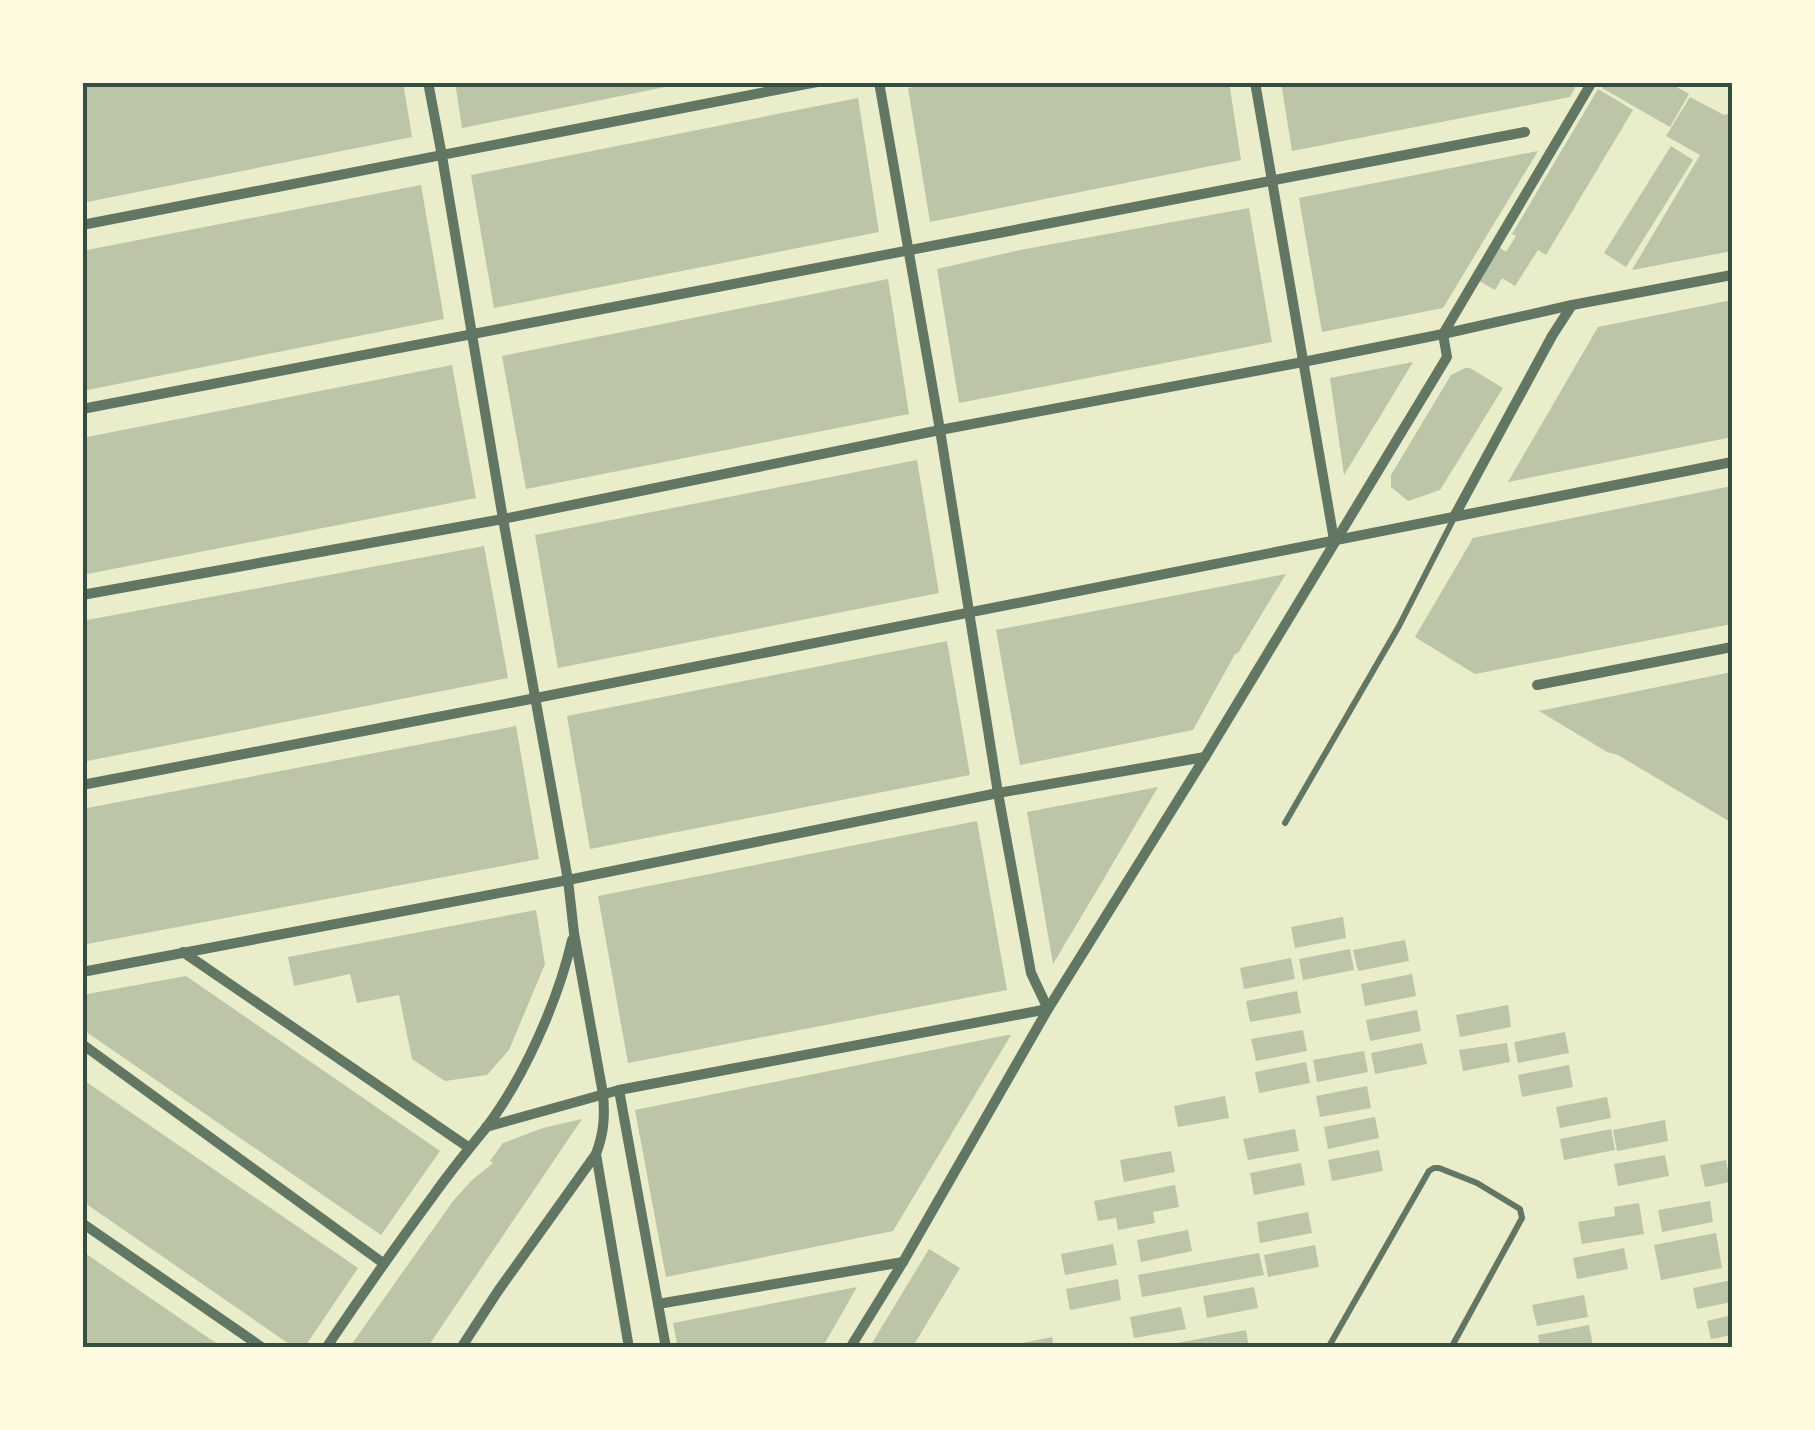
<svg xmlns="http://www.w3.org/2000/svg" width="1815" height="1430" font-family="'Exo 2',sans-serif">
<style>
.building{fill:#bcc5a7}
.lines{fill:none;stroke-linecap:round;stroke-linejoin:round}
.service{stroke:#617663;stroke-width:6}
.minor{stroke:#617663;stroke-width:10}
.neatline{fill:none;stroke:#344e41;stroke-width:4}
</style>
<rect width="100%" height="100%" fill="#e9edc9"/>
<g class="building">
<path d="M82,82H403L412,137L82,203Z"/>
<path d="M455,82H680V84L462,128Z"/>
<path d="M937,82H1229L1241,160L930,222L908,88Z"/>
<path d="M1281,82H1578L1570,97L1292,151Z"/>
<path d="M1605,82H1668L1689,94L1670,127L1602,88Z"/>
<path d="M1598,89L1633,110L1546,255L1538,250L1515,286L1502,278L1495,290L1479,281L1499,247L1506,252L1516,236L1512,234Z"/>
<path d="M1690,97L1724,115L1732,113V251L1632,270L1700,155L1666,136Z"/>
<path d="M858,98L879,232L494,308L471,175Z"/>
<path d="M1671,146L1693,160L1626,267L1604,253Z"/>
<path d="M1538,151L1443,308L1322,332L1299,198Z"/>
<path d="M421,185L444,319L82,391V251Z"/>
<path d="M1249,208L1272,342L959,403L937,269L1020,250Z"/>
<path d="M888,279L909,414L526,489L502,356Z"/>
<path d="M1732,300V437L1508,482L1598,327Z"/>
<path d="M1413,362L1390,400L1344,475L1330,378Z"/>
<path d="M452,365L476,498L82,575V438Z"/>
<path d="M1465,368H1470L1503,388L1440,490L1408,501L1391,487V475L1451,375Z"/>
<path d="M917,460L939,593L558,668L535,535Z"/>
<path d="M1732,486V624L1475,674L1415,637L1473,538Z"/>
<path d="M484,546L508,678L82,762V621Z"/>
<path d="M1286,574L1238,653L1235,654L1193,730L1020,765L996,630Z"/>
<path d="M947,641L970,775L590,849L567,716Z"/>
<path d="M1732,672V823L1618,755L1607,752L1539,711Z"/>
<path d="M516,726L539,859L82,945V809Z"/>
<path d="M1158,787L1090,902L1053,964L1027,812Z"/>
<path d="M977,821L1007,990L628,1063L598,896Z"/>
<path d="M536,910L545,964L509,1050L487,1075L445,1081L412,1059L399,995L357,1003L350,974L294,986L288,957Z"/>
<path d="M1343,917L1346,938L1295,948L1291,927Z"/>
<path d="M1405,940L1409,961L1358,971L1353,950Z"/>
<path d="M1350,949L1354,970L1303,980L1299,959Z"/>
<path d="M1291,958L1295,979L1244,989L1240,968Z"/>
<path d="M1412,974L1416,996L1365,1006L1361,984Z"/>
<path d="M186,976L440,1151L381,1235L82,1029V995Z"/>
<path d="M1297,991L1301,1013L1250,1022L1246,1001Z"/>
<path d="M1508,1005L1511,1027L1460,1037L1456,1015Z"/>
<path d="M1417,1010L1421,1031L1370,1041L1366,1020Z"/>
<path d="M1303,1030L1307,1051L1256,1061L1251,1039Z"/>
<path d="M1565,1032L1569,1053L1518,1063L1514,1042Z"/>
<path d="M1007,1035H1011L893,1231L666,1277L635,1110Z"/>
<path d="M1422,1043L1427,1064L1375,1074L1371,1053Z"/>
<path d="M1507,1043L1510,1062L1463,1071L1459,1050Z"/>
<path d="M1364,1051L1368,1072L1317,1082L1313,1060Z"/>
<path d="M1306,1062L1310,1083L1259,1093L1255,1072Z"/>
<path d="M1569,1065L1573,1087L1522,1097L1518,1075Z"/>
<path d="M82,1079L358,1268L304,1348H295L82,1201Z"/>
<path d="M1367,1086L1371,1108L1320,1117L1316,1096Z"/>
<path d="M1225,1096L1229,1118L1178,1127L1174,1106Z"/>
<path d="M1607,1097L1611,1118L1560,1128L1556,1107Z"/>
<path d="M1375,1117L1379,1138L1328,1149L1324,1127Z"/>
<path d="M582,1119L427,1348H349L453,1201L472,1180L493,1163L490,1161L503,1143L543,1128Z"/>
<path d="M1665,1120L1668,1141L1617,1151L1613,1130Z"/>
<path d="M1295,1129L1299,1151L1248,1160L1243,1139Z"/>
<path d="M1611,1129L1615,1150L1564,1160L1560,1139Z"/>
<path d="M1379,1150L1383,1171L1332,1181L1328,1160Z"/>
<path d="M1171,1151L1175,1172L1124,1182L1120,1160Z"/>
<path d="M1665,1155L1669,1176L1618,1186L1614,1164Z"/>
<path d="M1726,1160L1730,1182L1705,1187L1700,1165Z"/>
<path d="M1301,1163L1305,1185L1254,1195L1250,1173Z"/>
<path d="M1175,1185L1179,1207L1153,1212L1155,1223L1118,1230L1116,1218L1098,1221L1094,1201Z"/>
<path d="M1710,1201L1713,1222L1662,1232L1658,1210Z"/>
<path d="M1639,1203L1644,1234L1582,1244L1578,1222L1615,1216L1614,1207Z"/>
<path d="M1308,1212L1312,1233L1260,1243L1257,1222Z"/>
<path d="M1188,1230L1192,1251L1141,1262L1137,1240Z"/>
<path d="M1716,1233L1722,1268L1661,1280L1654,1245Z"/>
<path d="M1113,1244L1117,1265L1065,1275L1061,1254Z"/>
<path d="M1315,1245L1319,1267L1268,1277L1264,1255Z"/>
<path d="M1624,1248L1628,1269L1577,1279L1573,1258Z"/>
<path d="M929,1249L960,1268L912,1348H869Z"/>
<path d="M82,1251L210,1339L224,1348H82Z"/>
<path d="M1259,1253L1264,1275L1142,1297L1138,1275Z"/>
<path d="M1118,1279L1121,1300L1070,1310L1066,1289Z"/>
<path d="M1732,1280V1302L1697,1309L1693,1288Z"/>
<path d="M857,1287L822,1348H678L673,1323Z"/>
<path d="M1254,1287L1258,1308L1207,1318L1203,1296Z"/>
<path d="M1584,1295L1588,1317L1537,1326L1532,1305Z"/>
<path d="M1181,1307L1186,1329L1134,1338L1130,1317Z"/>
<path d="M1732,1315V1335L1711,1339L1707,1321Z"/>
<path d="M1589,1325L1593,1346L1540,1348L1538,1335Z"/>
<path d="M1246,1330L1249,1348H1162L1161,1346Z"/>
<path d="M1052,1337L1054,1348H1009L1008,1346Z"/>
</g>
<g class="lines">
<g class="service">
<path d="M1285,823L1399,626L1454,518"/>
<path d="M1328,1348L1429,1171L1434,1168H1439L1477,1183L1520,1209L1522,1218L1451,1348"/>
</g>
<g class="minor">
<path d="M428,82L442,156L503,519L568,880L574,933L603,1094C605,1116 604,1133 596,1154L629,1348"/>
<path d="M1255,82L1334,540"/>
<path d="M82,225L817,82"/>
<path d="M82,409C563,316 1045,226 1525,132"/>
<path d="M1455,515L1552,336L1572,305"/>
<path d="M82,595L503,519L940,430L1303,362L1443,334L1572,305L1732,275"/>
<path d="M1537,685L1732,647"/>
<path d="M82,785L536,698L1732,462"/>
<path d="M183,952L468,1147"/>
<path d="M82,972L568,880L998,793L1205,757"/>
<path d="M82,1044L383,1263"/>
<path d="M619,1090L666,1348"/>
<path d="M486,1127L619,1090L1048,1009L1031,973L998,793L940,430L879,82"/>
<path d="M82,1223L263,1348"/>
<path d="M658,1304L903,1262"/>
<path d="M326,1348C361,1296 396,1246 433,1196C449,1173 467,1151 485,1129C523,1080 558,1001 572,940"/>
<path d="M461,1348L498,1291L596,1154"/>
<path d="M850,1348L903,1262L1048,1009L1205,757L1447,357L1443,334L1592,82"/>
</g>
</g>
<rect width="1815" height="1430" fill="none" stroke="#fefae0" stroke-width="170"/>
<rect x="85" y="85" width="1645" height="1260" class="neatline"/>
</svg>
